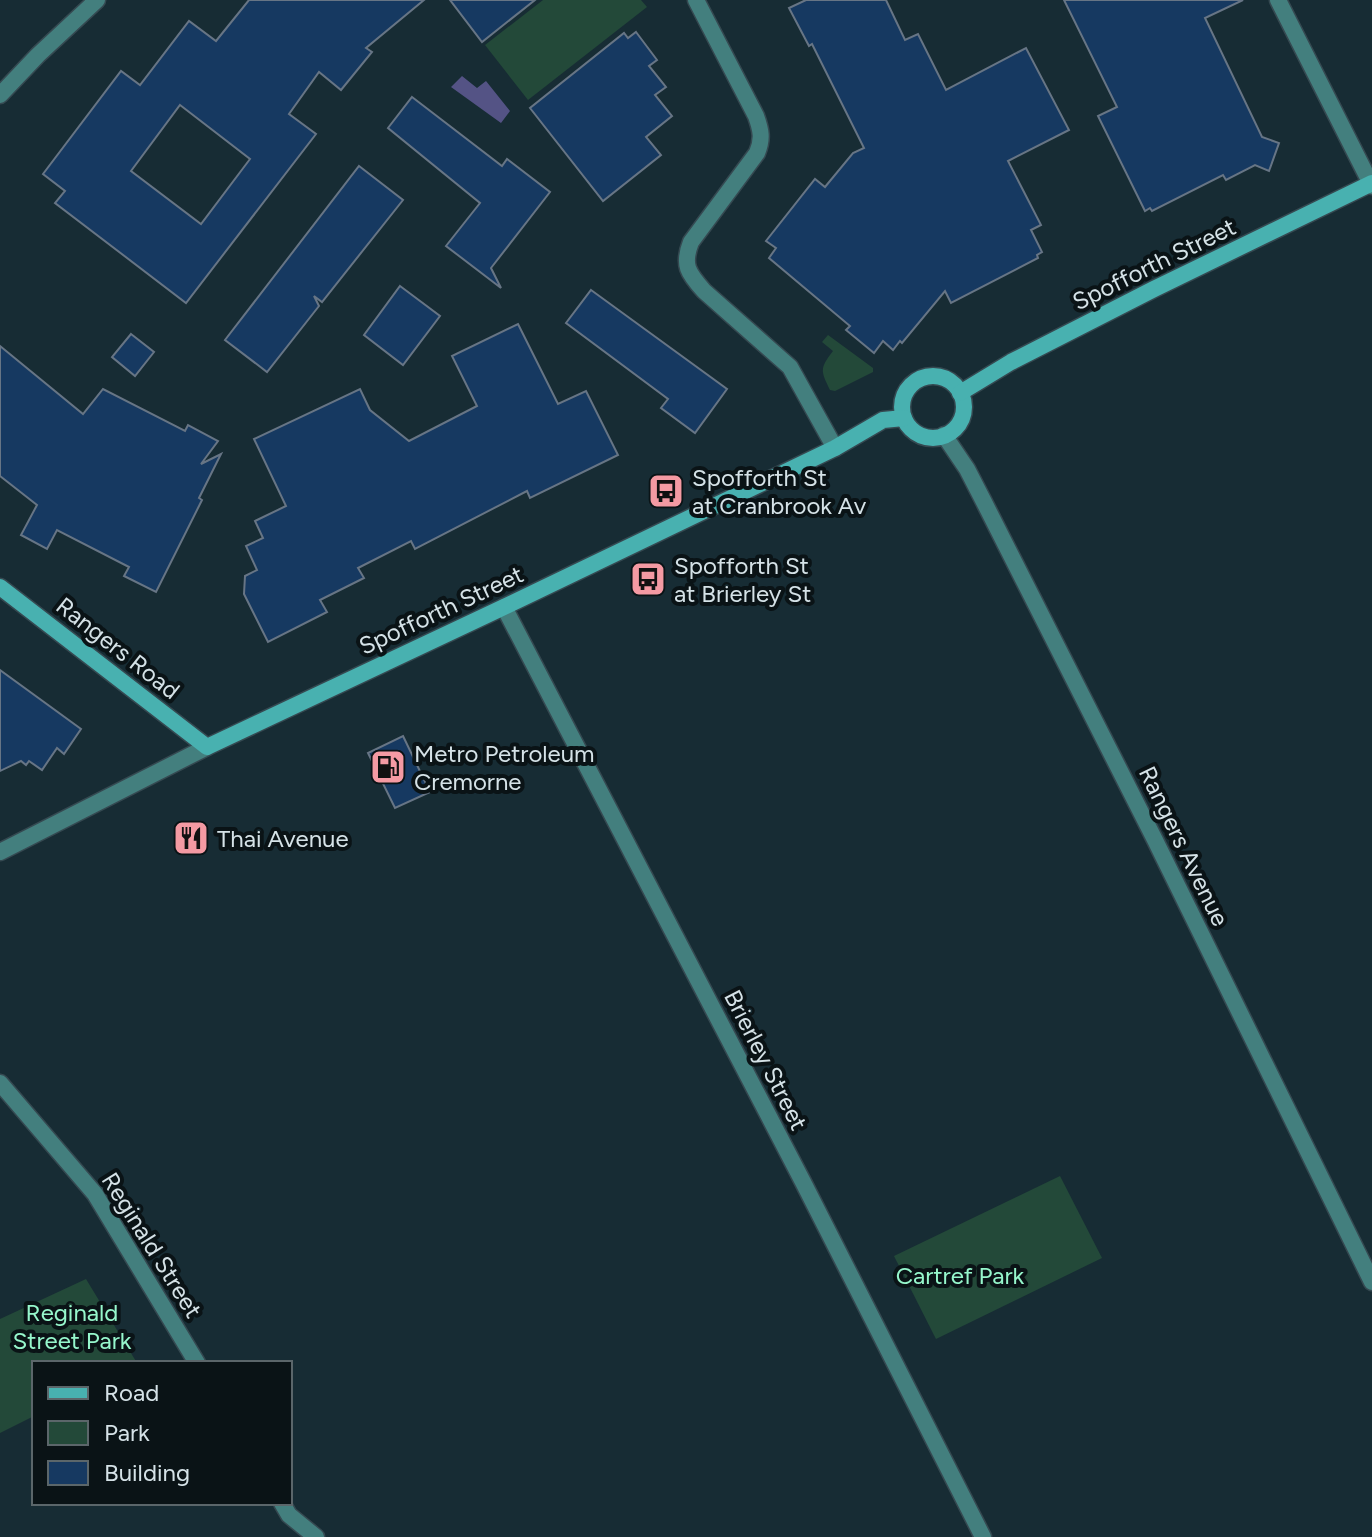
<svg xmlns="http://www.w3.org/2000/svg" width="1372" height="1537" font-family="Figtree,sans-serif">
<style>
.green{fill:#234939}
.water{fill:#545385}
.building{fill:#163961;stroke:#677585;stroke-width:2;fill-rule:evenodd}
.lines{fill:none;stroke-linecap:round;stroke-linejoin:round}
.minor-casing{stroke:#354951;stroke-width:19}
.tertiary-casing{stroke:#354951;stroke-width:19}
.secondary-casing{stroke:#354951;stroke-width:19}
.minor{stroke:#437f7e;stroke-width:16}
.tertiary{stroke:#437f7e;stroke-width:16}
.secondary{stroke:#48b1b0;stroke-width:16}
.labels{text-anchor:middle;dominant-baseline:central;stroke-width:8;stroke-linejoin:round;paint-order:stroke}
.street-label{font-size:24px;fill:#d5e2e7;stroke:#0a1316}
.poi-label{font-size:24px;fill:#d5e2e7;stroke:#0a1316;text-anchor:start}
.park-label{font-size:24px;fill:#96f7cc;stroke:#0a1316}
</style>
<rect width="100%" height="100%" fill="#172c34"/>
<g class="green">
<path d="M543,0H641L647,7L528,100L485,45Z"/>
<path d="M828,335L873,368V372L835,391L830,390C821,371 819,369 833,351L822,342Z"/>
<path d="M1060,1176L1102,1258L936,1339L894,1256Z"/>
<path d="M86,1279L137,1363H34V1416L0,1433V1319Z"/>
</g>
<path class="water" d="M462,76L477,88L486,81L510,111L501,123L451,87Z"/>
<g class="building">
<path d="M249,0H424L366,48L372,52L341,90L319,72L289,114L316,134L186,303L55,203L65,191L43,174L121,71L140,85L189,21L216,41ZM180,105L250,159L201,224L131,171Z"/>
<path d="M450,0H535L482,42Z"/>
<path d="M806,0H886L905,40L918,34L946,90L1026,48L1069,130L1008,161L1041,225L1031,230L1042,252L1037,255L1038,258L951,303L945,291L902,343L900,341L893,350L883,341L874,353L846,330L850,326L769,258L776,248L766,241L815,179L825,187L853,153L864,148L812,44L809,46L789,8Z"/>
<path d="M1064,0H1243L1205,18L1262,137L1279,143L1269,171L1255,165L1226,180L1223,175L1152,211L1150,208L1145,211L1098,116L1117,107Z"/>
<path d="M636,32L657,60L649,66L666,87L655,95L672,116L646,137L661,155L603,201L530,108L624,33L628,38Z"/>
<path d="M412,97L502,166L507,159L550,192L491,268L501,288L446,246L480,203L388,128Z"/>
<path d="M359,166L403,200L322,302L314,296L319,306L267,372L225,340Z"/>
<path d="M400,286L440,316L403,365L364,335Z"/>
<path d="M591,290L727,389L695,433L661,408L668,399L566,323Z"/>
<path d="M518,324L558,404L586,391L618,455L530,498L527,491L415,549L411,541L358,568L364,578L320,600L327,612L268,642L244,594L245,576L257,570L246,546L263,538L255,521L286,506L254,439L360,389L370,410L409,441L477,406L452,356Z"/>
<path d="M131,334L154,352L135,376L112,357Z"/>
<path d="M0,346L83,414L103,389L185,431L188,425L218,441L201,464L221,454L199,498L202,500L156,592L124,576L129,567L57,530L47,549L21,535L37,505L0,476Z"/>
<path d="M0,670L81,729L64,754L57,748L42,770L29,761L26,765L21,761L0,771Z"/>
<path d="M403,736L430,792L395,808L368,753Z"/>
</g>
<g class="lines">
<defs>
<g id="minor">
<path d="M696,0L756,116C761,130 763,139 757,153L691,242C682,265 688,273 704,291L790,367L835,448"/>
<path d="M1278,0L1372,186"/>
<path d="M0,95L38,55L97,0"/>
<path d="M504,607L803,1182L983,1537"/>
<path d="M0,852L207,747"/>
<path d="M0,1083L95,1194L197,1363"/>
<path d="M282,1503L289,1515L316,1537"/>
</g>
<path id="tertiary" d="M944,435L967,469L984,502L1155,840L1372,1282"/>
<g id="secondary">
<circle cx="933" cy="407" r="31"/>
<path d="M960,393L1011,362L1154,289L1372,183"/>
<path d="M0,587L207,747L504,607L835,448L883,420L904,418"/>
</g>
</defs>
<use href="#minor" class="minor-casing"/>
<use href="#tertiary" class="tertiary-casing"/>
<use href="#secondary" class="secondary-casing"/>
<use href="#minor" class="minor"/>
<use href="#tertiary" class="tertiary"/>
<use href="#secondary" class="secondary"/>
</g>
<defs>
<symbol id="bus-square" viewBox="-11 -11 22 22"><rect x="-9" y="-9" width="18" height="18" rx="4" fill="#f49aa3" stroke="#0a1316"/><path d="M-5-6H5V4H4V6H2V4H-2V6H-4V4H-5ZM-3.5-4V0h7V-4ZM-3.5 1.2v1.5H-2V1.2ZM2 1.2v1.5H3.5V1.2Z" fill="#111"/></symbol>
<symbol id="fuel-square" viewBox="-11 -11 22 22"><rect x="-9" y="-9" width="18" height="18" rx="4" fill="#f49aa3" stroke="#0a1316"/><path d="M-5.5-6h7V0h2V4h1.3V-2.5L3-4.5l.8-.8L6-3V5H2.5V1h-1V6h-7ZM-4.2-4.7v3.2H.2V-4.7Z" fill="#111"/></symbol>
<symbol id="restaurant-square" viewBox="-11 -11 22 22"><rect x="-9" y="-9" width="18" height="18" rx="4" fill="#f49aa3" stroke="#0a1316"/><path d="M-5-6h1v4h1v-4h1v4h1v-4h1v5L-1.5 .5V6h-2V.5L-5-1ZM5-6V6H3V1.5H1.5Q1.5-4 5-6Z" fill="#111"/></symbol>
</defs>
<g fill-rule="evenodd">
<use href="#bus-square" x="646" y="471" width="40" height="40"/>
<use href="#bus-square" x="628" y="559" width="40" height="40"/>
<use href="#fuel-square" x="368" y="747" width="40" height="40"/>
<use href="#restaurant-square" x="171" y="818" width="40" height="40"/>
</g>
<g class="labels">
<g class="street-label">
<text transform="translate(1154 264) rotate(-26)">Spofforth Street</text>
<text transform="translate(441 610) rotate(-25)">Spofforth Street</text>
<text transform="translate(118 648) rotate(38)">Rangers Road</text>
<text transform="translate(1184 846) rotate(64)">Rangers Avenue</text>
<text transform="translate(766 1060) rotate(63)">Brierley Street</text>
<text transform="translate(152 1245) rotate(58)">Reginald Street</text>
</g>
<g class="poi-label">
<text x="692" y="477">Spofforth St<tspan x="692" dy="28">at Cranbrook Av</tspan></text>
<text x="674" y="565">Spofforth St<tspan x="674" dy="28">at Brierley St</tspan></text>
<text x="414" y="753">Metro Petroleum<tspan x="414" dy="28">Cremorne</tspan></text>
<text x="217" y="838">Thai Avenue</text>
</g>
<g class="park-label">
<text x="960" y="1275">Cartref Park</text>
<text x="72" y="1312">Reginald<tspan x="72" dy="28">Street Park</tspan></text>
</g>
</g>
<rect x="32" y="1361" width="260" height="144" fill="#0a1316" stroke="#5b666a" stroke-width="2"/>
<rect x="48" y="1387" width="40" height="12" fill="#48b1b0" stroke="#5b666a" stroke-width="2"/>
<text x="104" y="1401" font-size="24" fill="#d5e2e7">Road</text>
<rect x="48" y="1421" width="40" height="24" fill="#234939" stroke="#5b666a" stroke-width="2"/>
<text x="104" y="1441" font-size="24" fill="#d5e2e7">Park</text>
<rect x="48" y="1461" width="40" height="24" fill="#163961" stroke="#5b666a" stroke-width="2"/>
<text x="104" y="1481" font-size="24" fill="#d5e2e7">Building</text>
</svg>
